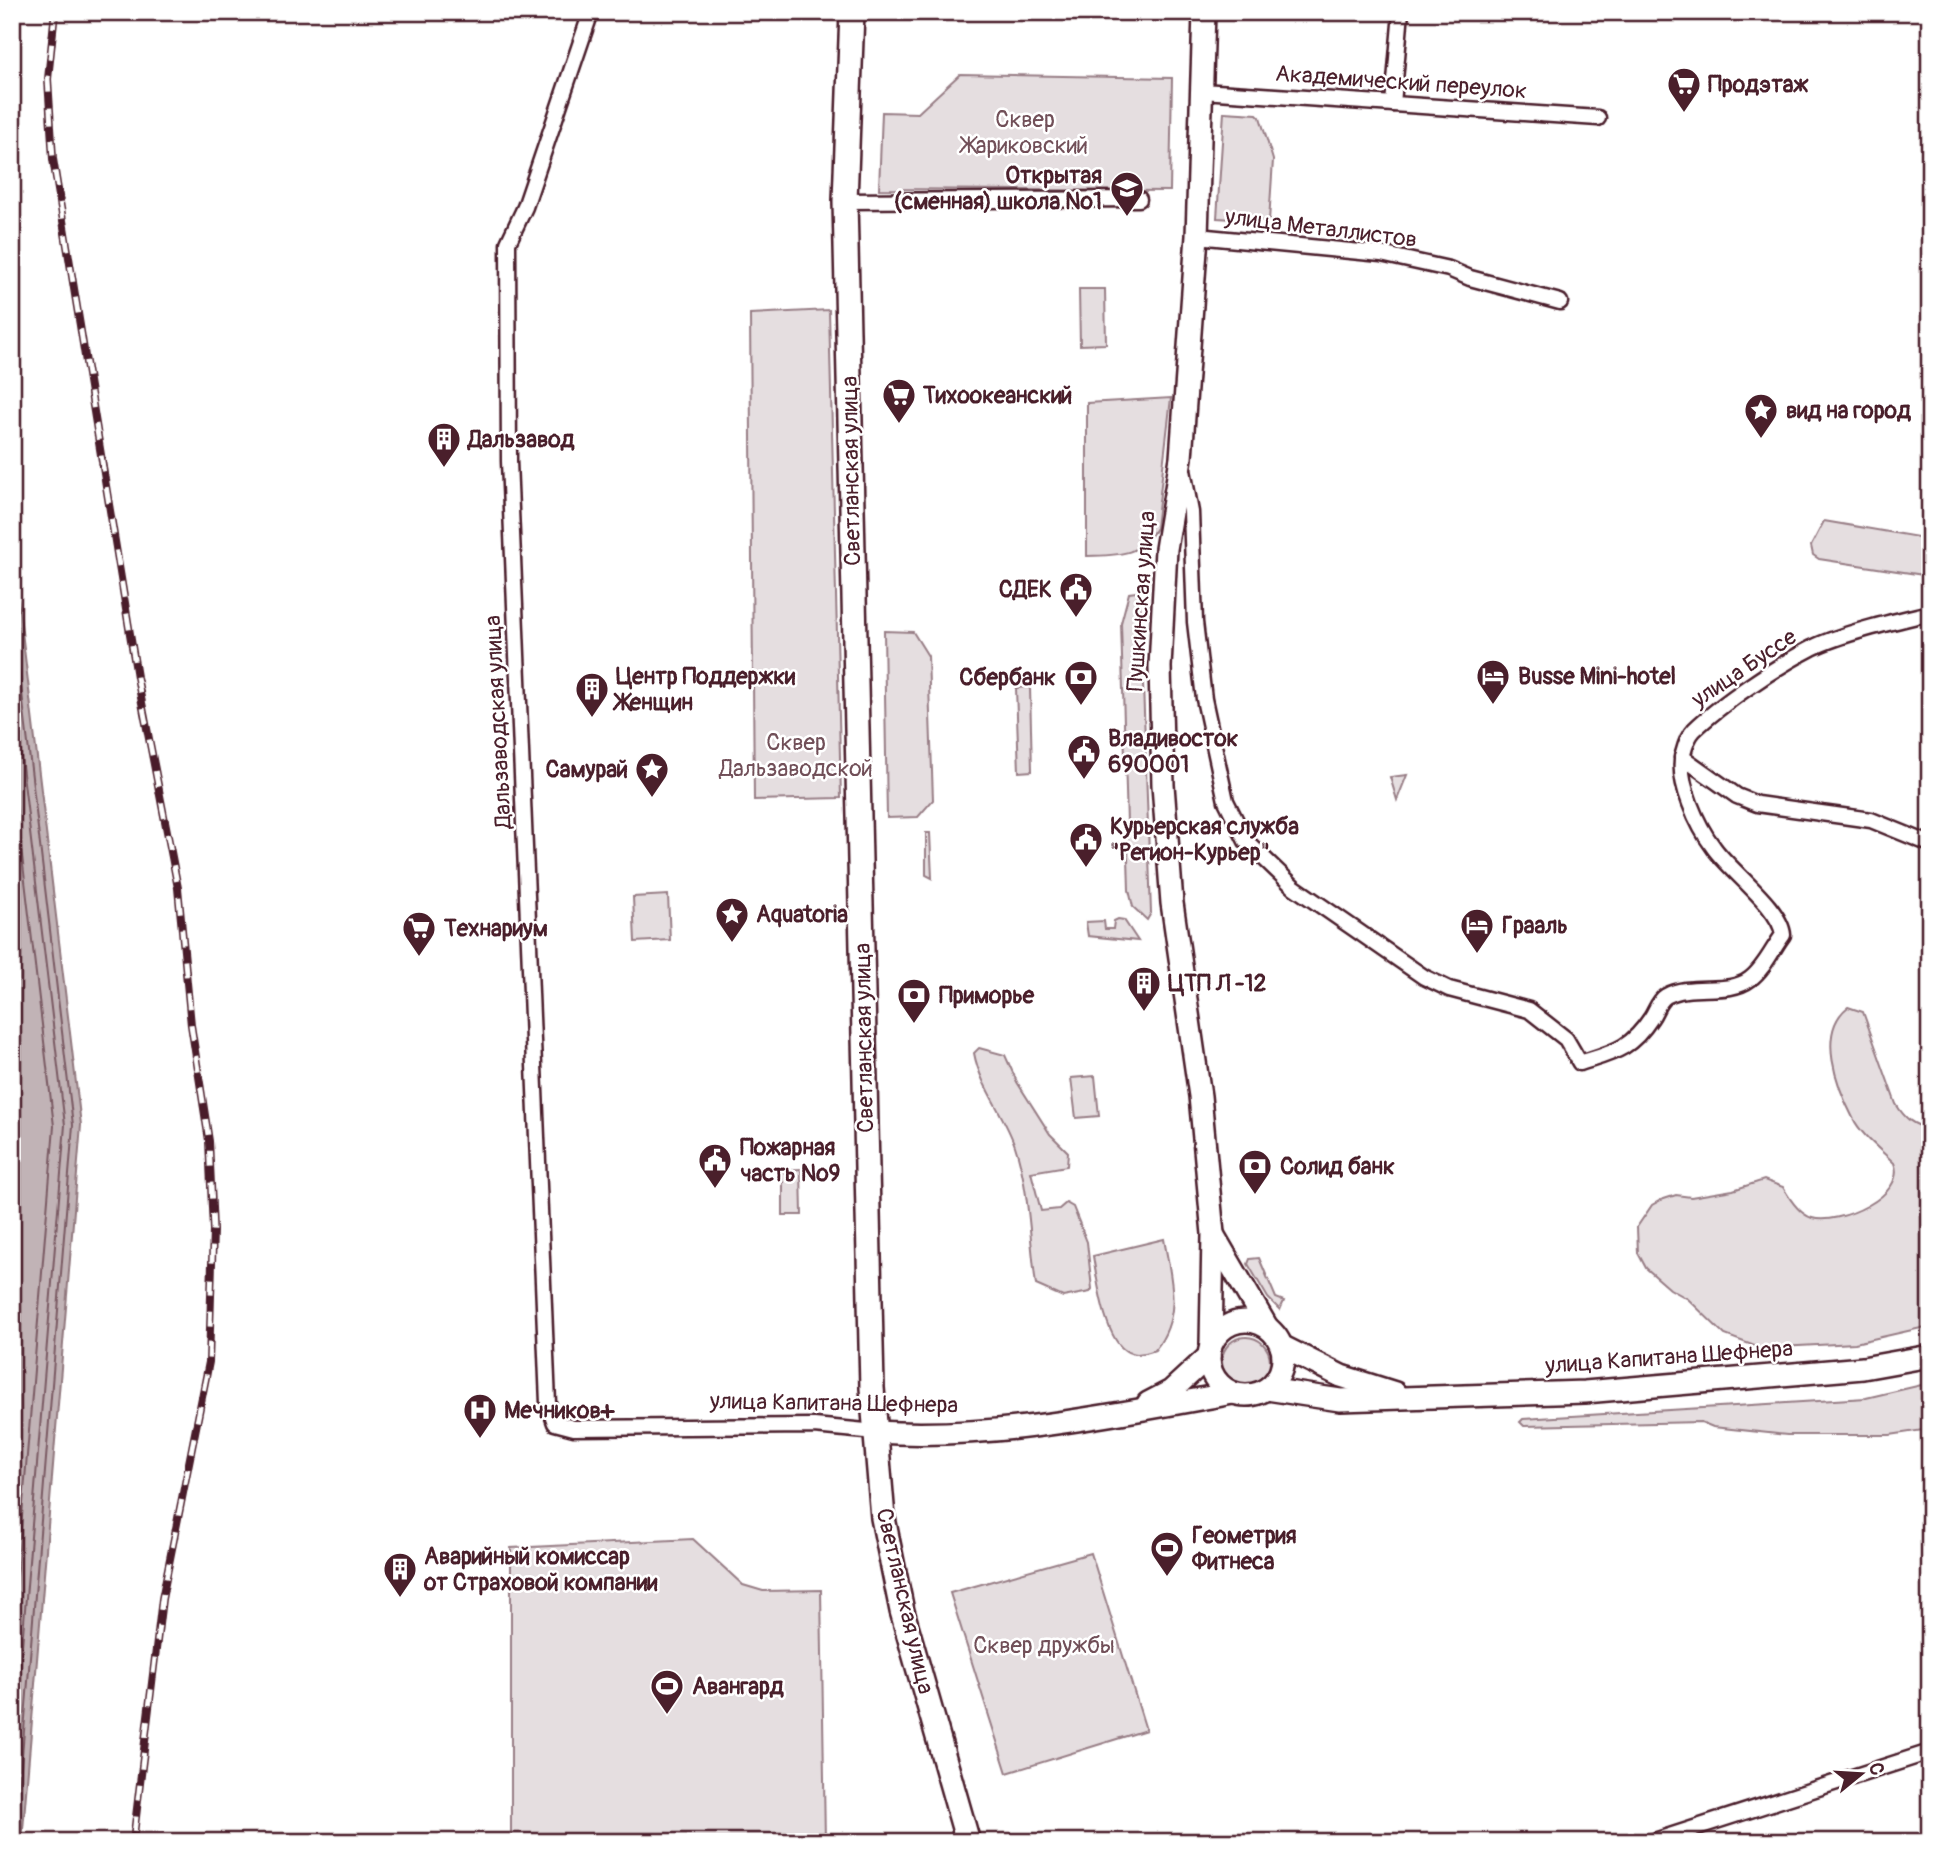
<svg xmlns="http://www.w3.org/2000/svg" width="1942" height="1854" font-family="Pangolin,sans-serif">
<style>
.green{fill:#e5dee0;stroke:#987e86;stroke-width:2}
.water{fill:#c1b3b6;stroke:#91787e;stroke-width:2}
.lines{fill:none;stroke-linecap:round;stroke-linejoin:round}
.shore{stroke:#7a5a63;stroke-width:2}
.minor-casing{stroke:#4a1f2b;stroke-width:19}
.secondary-casing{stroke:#4a1f2b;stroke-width:26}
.primary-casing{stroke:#4a1f2b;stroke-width:28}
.minor{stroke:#fff;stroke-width:14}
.secondary{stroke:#fff;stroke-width:21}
.primary{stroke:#fff;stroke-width:23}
.rail-casing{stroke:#4a1f2b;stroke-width:8}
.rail{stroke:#fff;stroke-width:5;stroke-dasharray:16;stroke-linecap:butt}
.labels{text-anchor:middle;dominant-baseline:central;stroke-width:5;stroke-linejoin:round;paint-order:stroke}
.street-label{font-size:23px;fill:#4a1f2b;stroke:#fff}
.poi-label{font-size:23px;font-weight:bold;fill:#4a1f2b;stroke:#fff;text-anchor:start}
.park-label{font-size:23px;fill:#714f58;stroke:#fff}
</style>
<rect width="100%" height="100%" fill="#fff"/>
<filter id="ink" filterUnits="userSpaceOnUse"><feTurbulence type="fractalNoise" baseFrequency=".0143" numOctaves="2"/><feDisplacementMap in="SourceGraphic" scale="14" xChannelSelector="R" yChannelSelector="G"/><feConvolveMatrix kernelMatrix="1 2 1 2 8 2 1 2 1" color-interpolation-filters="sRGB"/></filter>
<g filter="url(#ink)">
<g class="green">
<path d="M960,74L1172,78L1170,191L879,189L882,112L918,113Z"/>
<path d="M1224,112L1257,114L1260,117L1273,160L1269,221L1217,218Z"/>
<path d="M1079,289H1105L1106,344L1080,345Z"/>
<path d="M829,310L841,798L754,800L750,314Z"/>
<path d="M1171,398L1156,528C1140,557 1117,555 1087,556V403Z"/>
<path d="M1824,521L1930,539V576L1819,559L1813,555L1811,546Z"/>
<path d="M1136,592L1140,597L1151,913L1147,920L1133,907L1129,890L1121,623L1129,593Z"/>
<path d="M884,631L913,632L928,656L933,800L918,817L887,818Z"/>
<path d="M1030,687L1032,771L1019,772L1016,688Z"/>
<path d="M1407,775L1397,800L1390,777Z"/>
<path d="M926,833H930L932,878L926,875Z"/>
<path d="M668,895L670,940L635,942L633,897Z"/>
<path d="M1118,919L1124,920L1138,941L1088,936L1086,922L1104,921L1105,929H1113L1114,921Z"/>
<path d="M1848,1007L1863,1012L1896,1104C1905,1119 1913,1125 1930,1129V1326L1855,1343L1760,1348L1725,1335L1688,1299L1670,1289L1646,1268L1638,1253L1637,1227L1652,1205L1661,1200L1676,1195L1691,1197L1733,1190L1764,1180L1783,1187C1789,1198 1799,1214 1812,1218C1838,1226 1908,1195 1894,1163C1881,1150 1861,1135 1853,1118C1837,1087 1816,1032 1848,1007Z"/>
<path d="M979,1048L1005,1055L1017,1082L1050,1134L1068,1152L1067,1166L1031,1172L1041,1211L1059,1209L1066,1203L1073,1207L1087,1242L1092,1289L1090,1292L1063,1297L1036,1285C1030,1242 1029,1187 1015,1146C1004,1114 980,1086 974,1053Z"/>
<path d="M1095,1076L1099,1116L1076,1118L1071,1078Z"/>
<path d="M801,1169L802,1215H783V1170Z"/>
<path d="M1164,1239C1171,1279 1183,1315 1155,1350C1147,1353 1136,1356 1128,1352C1105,1342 1097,1279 1093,1256Z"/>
<path d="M1259,1258L1276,1298L1284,1301L1280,1310L1268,1298L1248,1264L1250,1259Z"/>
<circle cx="1246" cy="1361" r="24"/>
<path d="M1930,1383V1429L1890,1435H1787L1713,1427L1701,1422L1524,1426L1520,1422L1523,1419L1866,1398Z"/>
<path d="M693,1539L743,1585L763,1591L821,1590L825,1842H511V1548Z"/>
<path d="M1091,1553L1146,1730L1007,1773L950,1593Z"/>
</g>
<path class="water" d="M12,548L81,1125L22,1842H12Z"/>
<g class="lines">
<g class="shore">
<path d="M12,608L73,1125L15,1842"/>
<path d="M12,682L65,1125L12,1767"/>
<path d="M12,771L54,1126L12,1638"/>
</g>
<defs>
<g id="minor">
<path d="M591,12L525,207L508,243L509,461L548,1403L555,1423L574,1428L814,1426L876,1432"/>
<path d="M1202,91L1598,118"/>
<path d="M1393,104L1401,12"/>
<path d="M845,201L1139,199"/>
<path d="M1197,236L1381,254L1449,269L1470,278L1560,302"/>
<path d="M1183,470L1191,512L1195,622L1204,699L1226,801L1246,841L1294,887L1424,977L1449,989L1529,1010L1566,1039L1580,1063C1614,1052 1630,1050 1651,1018C1656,1011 1658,1001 1666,996C1691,982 1728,996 1750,979C1764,969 1773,948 1783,935C1781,908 1730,871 1714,848C1698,827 1676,781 1683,754C1685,746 1688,736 1694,730C1722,703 1777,666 1812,648C1843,633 1896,621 1930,613"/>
<path d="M1682,757L1737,796L1757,804L1871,820L1930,844"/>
<path d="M1651,1842L1930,1752"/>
</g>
<g id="secondary">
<path d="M1204,12L1197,236L1181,458L1166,549L1160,667L1163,785L1172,903L1200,1096L1213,1234L1211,1345"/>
<path d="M1214,1236L1267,1327"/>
<circle cx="1246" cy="1358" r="37"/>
<path d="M1281,1346L1341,1376L1395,1393"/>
<path d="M1267,1389L1340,1400L1585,1392L1863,1368L1930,1356"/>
<path d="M1148,1403L1171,1391L1209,1356"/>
<path d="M876,1432C994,1440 1116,1414 1233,1393"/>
</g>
<path id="primary" d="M852,12L845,201L872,1388L883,1518L902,1611L968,1842"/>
</defs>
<use href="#minor" class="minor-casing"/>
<use href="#secondary" class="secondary-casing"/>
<use href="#primary" class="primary-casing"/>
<use href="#minor" class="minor"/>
<use href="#secondary" class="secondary"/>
<use href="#primary" class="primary"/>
<defs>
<path id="rail" d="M55,12L48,79L53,159L137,677L178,888L191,1025L209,1141L213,1230L209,1362L162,1599L133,1842"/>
</defs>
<use href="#rail" class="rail-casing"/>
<use href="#rail" class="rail"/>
</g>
</g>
<defs>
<symbol id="supermarket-pin" viewBox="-11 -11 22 30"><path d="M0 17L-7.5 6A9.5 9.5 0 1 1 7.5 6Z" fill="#4a1f2b" stroke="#fff"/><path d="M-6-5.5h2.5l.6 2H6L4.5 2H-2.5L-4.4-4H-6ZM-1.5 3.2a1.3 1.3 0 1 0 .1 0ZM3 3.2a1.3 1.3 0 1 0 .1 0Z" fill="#fff"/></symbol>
<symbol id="school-pin" viewBox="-11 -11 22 30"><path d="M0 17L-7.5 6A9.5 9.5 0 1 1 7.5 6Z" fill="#4a1f2b" stroke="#fff"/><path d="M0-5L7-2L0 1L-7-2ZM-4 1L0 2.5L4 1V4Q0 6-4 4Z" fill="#fff"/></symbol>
<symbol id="sight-pin" viewBox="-11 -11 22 30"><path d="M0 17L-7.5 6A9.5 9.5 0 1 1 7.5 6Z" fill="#4a1f2b" stroke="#fff"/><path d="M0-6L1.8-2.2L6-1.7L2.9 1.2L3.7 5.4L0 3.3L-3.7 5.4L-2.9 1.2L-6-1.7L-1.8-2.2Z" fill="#fff"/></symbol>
<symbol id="building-pin" viewBox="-11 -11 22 30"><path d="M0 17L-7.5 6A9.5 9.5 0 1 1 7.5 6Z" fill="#4a1f2b" stroke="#fff"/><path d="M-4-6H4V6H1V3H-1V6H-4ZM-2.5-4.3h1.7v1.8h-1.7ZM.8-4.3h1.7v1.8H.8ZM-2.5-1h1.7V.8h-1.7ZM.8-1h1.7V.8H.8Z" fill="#fff"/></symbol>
<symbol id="civic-pin" viewBox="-11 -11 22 30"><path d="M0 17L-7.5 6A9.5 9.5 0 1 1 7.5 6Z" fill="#4a1f2b" stroke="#fff"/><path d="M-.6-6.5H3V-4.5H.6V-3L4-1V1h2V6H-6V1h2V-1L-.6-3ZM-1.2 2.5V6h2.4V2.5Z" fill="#fff"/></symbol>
<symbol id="hotel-pin" viewBox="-11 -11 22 30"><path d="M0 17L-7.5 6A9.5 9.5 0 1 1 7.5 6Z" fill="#4a1f2b" stroke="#fff"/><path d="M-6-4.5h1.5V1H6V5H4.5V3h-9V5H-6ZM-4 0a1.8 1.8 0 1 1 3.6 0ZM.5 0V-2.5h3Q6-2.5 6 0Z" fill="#fff"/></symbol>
<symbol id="bank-pin" viewBox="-11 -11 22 30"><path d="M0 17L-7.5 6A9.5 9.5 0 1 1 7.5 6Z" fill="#4a1f2b" stroke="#fff"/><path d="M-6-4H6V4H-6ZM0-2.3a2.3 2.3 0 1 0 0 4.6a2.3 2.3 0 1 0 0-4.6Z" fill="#fff"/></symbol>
<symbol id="hospital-pin" viewBox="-11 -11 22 30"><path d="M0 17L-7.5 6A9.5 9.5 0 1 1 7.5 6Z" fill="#4a1f2b" stroke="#fff"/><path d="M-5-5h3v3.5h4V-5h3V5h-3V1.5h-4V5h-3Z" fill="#fff"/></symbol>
<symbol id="stadium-pin" viewBox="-11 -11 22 30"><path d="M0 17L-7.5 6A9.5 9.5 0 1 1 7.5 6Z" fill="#4a1f2b" stroke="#fff"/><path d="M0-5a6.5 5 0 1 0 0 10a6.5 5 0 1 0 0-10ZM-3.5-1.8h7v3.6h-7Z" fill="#fff"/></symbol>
</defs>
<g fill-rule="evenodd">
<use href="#supermarket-pin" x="1665" y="65" width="38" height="52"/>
<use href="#school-pin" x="1108" y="169" width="38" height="52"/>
<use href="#supermarket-pin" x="880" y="376" width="38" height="52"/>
<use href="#sight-pin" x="1742" y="391" width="38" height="52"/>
<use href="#building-pin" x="425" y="420" width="38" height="52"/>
<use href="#civic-pin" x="1057" y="570" width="38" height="52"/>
<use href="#hotel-pin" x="1474" y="657" width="38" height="52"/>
<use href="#bank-pin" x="1062" y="658" width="38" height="52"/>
<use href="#building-pin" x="573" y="670" width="38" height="52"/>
<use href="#civic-pin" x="1065" y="732" width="38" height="52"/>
<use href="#sight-pin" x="633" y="750" width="38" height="52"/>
<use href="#civic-pin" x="1067" y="820" width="38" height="52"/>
<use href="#sight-pin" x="713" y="895" width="38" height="52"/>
<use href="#hotel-pin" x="1458" y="906" width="38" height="52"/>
<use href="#supermarket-pin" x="400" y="909" width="38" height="52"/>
<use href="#building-pin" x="1125" y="964" width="38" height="52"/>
<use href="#bank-pin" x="895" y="976" width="38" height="52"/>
<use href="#civic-pin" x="696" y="1141" width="38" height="52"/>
<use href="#bank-pin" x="1236" y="1147" width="38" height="52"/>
<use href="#hospital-pin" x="461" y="1391" width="38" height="52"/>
<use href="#stadium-pin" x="1148" y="1529" width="38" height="52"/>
<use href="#building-pin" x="381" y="1550" width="38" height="52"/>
<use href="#stadium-pin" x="648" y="1667" width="38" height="52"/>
</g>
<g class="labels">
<g class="street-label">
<text transform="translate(1401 82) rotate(4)">Академический переулок</text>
<text transform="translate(1321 228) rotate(7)">улица Металлистов</text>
<text transform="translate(851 471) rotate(-91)">Светланская улица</text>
<text transform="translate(1141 601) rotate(-86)">Пушкинская улица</text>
<text transform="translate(1744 668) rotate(-34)">улица Буссе</text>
<text transform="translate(498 722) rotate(-93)">Дальзаводская улица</text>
<text transform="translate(864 1038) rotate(-91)">Светланская улица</text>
<text transform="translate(1669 1357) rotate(-4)">улица Капитана Шефнера</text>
<text transform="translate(834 1403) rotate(1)">улица Капитана Шефнера</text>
<text transform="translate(905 1601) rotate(77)">Светланская улица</text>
</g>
<g class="poi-label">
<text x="1708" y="84">Продэтаж</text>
<text x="1102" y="175" text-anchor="end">Открытая<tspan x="1102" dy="26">(сменная) школа №1</tspan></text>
<text x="923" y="395">Тихоокеанский</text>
<text x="1786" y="410">вид на город</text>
<text x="468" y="439">Дальзавод</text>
<text x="1052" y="589" text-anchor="end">СДЕК</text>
<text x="616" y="676">Центр Поддержки<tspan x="616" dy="26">Женщин</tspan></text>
<text x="1518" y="676">Busse Mini-hotel</text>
<text x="1056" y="677" text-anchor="end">Сбербанк</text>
<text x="1108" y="738">Владивосток<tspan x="1108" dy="26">690001</tspan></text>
<text x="628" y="769" text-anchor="end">Самурай</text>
<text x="1110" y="826">Курьерская служба<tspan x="1110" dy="26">"Регион-Курьер"</tspan></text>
<text x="756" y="914">Aquatoria</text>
<text x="1502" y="925">Грааль</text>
<text x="444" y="928">Технариум</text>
<text x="1168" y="983">ЦТП Л -12</text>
<text x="939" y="995">Приморье</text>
<text x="740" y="1147">Пожарная<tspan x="740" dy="26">часть №9</tspan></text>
<text x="1280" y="1166">Солид банк</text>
<text x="504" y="1410">Мечников+</text>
<text x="1192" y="1535">Геометрия<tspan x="1192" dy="26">Фитнеса</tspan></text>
<text x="424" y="1556">Аварийный комиссар<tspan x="424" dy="26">от Страховой компании</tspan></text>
<text x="692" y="1686">Авангард</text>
</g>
<g class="park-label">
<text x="1025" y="119">Сквер<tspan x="1025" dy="26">Жариковский</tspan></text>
<text x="796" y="742">Сквер<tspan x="796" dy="26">Дальзаводской</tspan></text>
<text x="1044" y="1645">Сквер дружбы</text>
</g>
</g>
<rect width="1942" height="1854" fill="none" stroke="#fff" stroke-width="42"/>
<rect x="21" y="21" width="1900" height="1812" fill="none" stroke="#4a1f2b" stroke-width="2.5" filter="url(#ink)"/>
<g transform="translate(1861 1774) rotate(72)" stroke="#ffffff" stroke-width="5" paint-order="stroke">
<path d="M0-5L12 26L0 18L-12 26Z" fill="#4a1f2b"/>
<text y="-10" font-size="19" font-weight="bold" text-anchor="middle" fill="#4a1f2b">С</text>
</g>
</svg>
